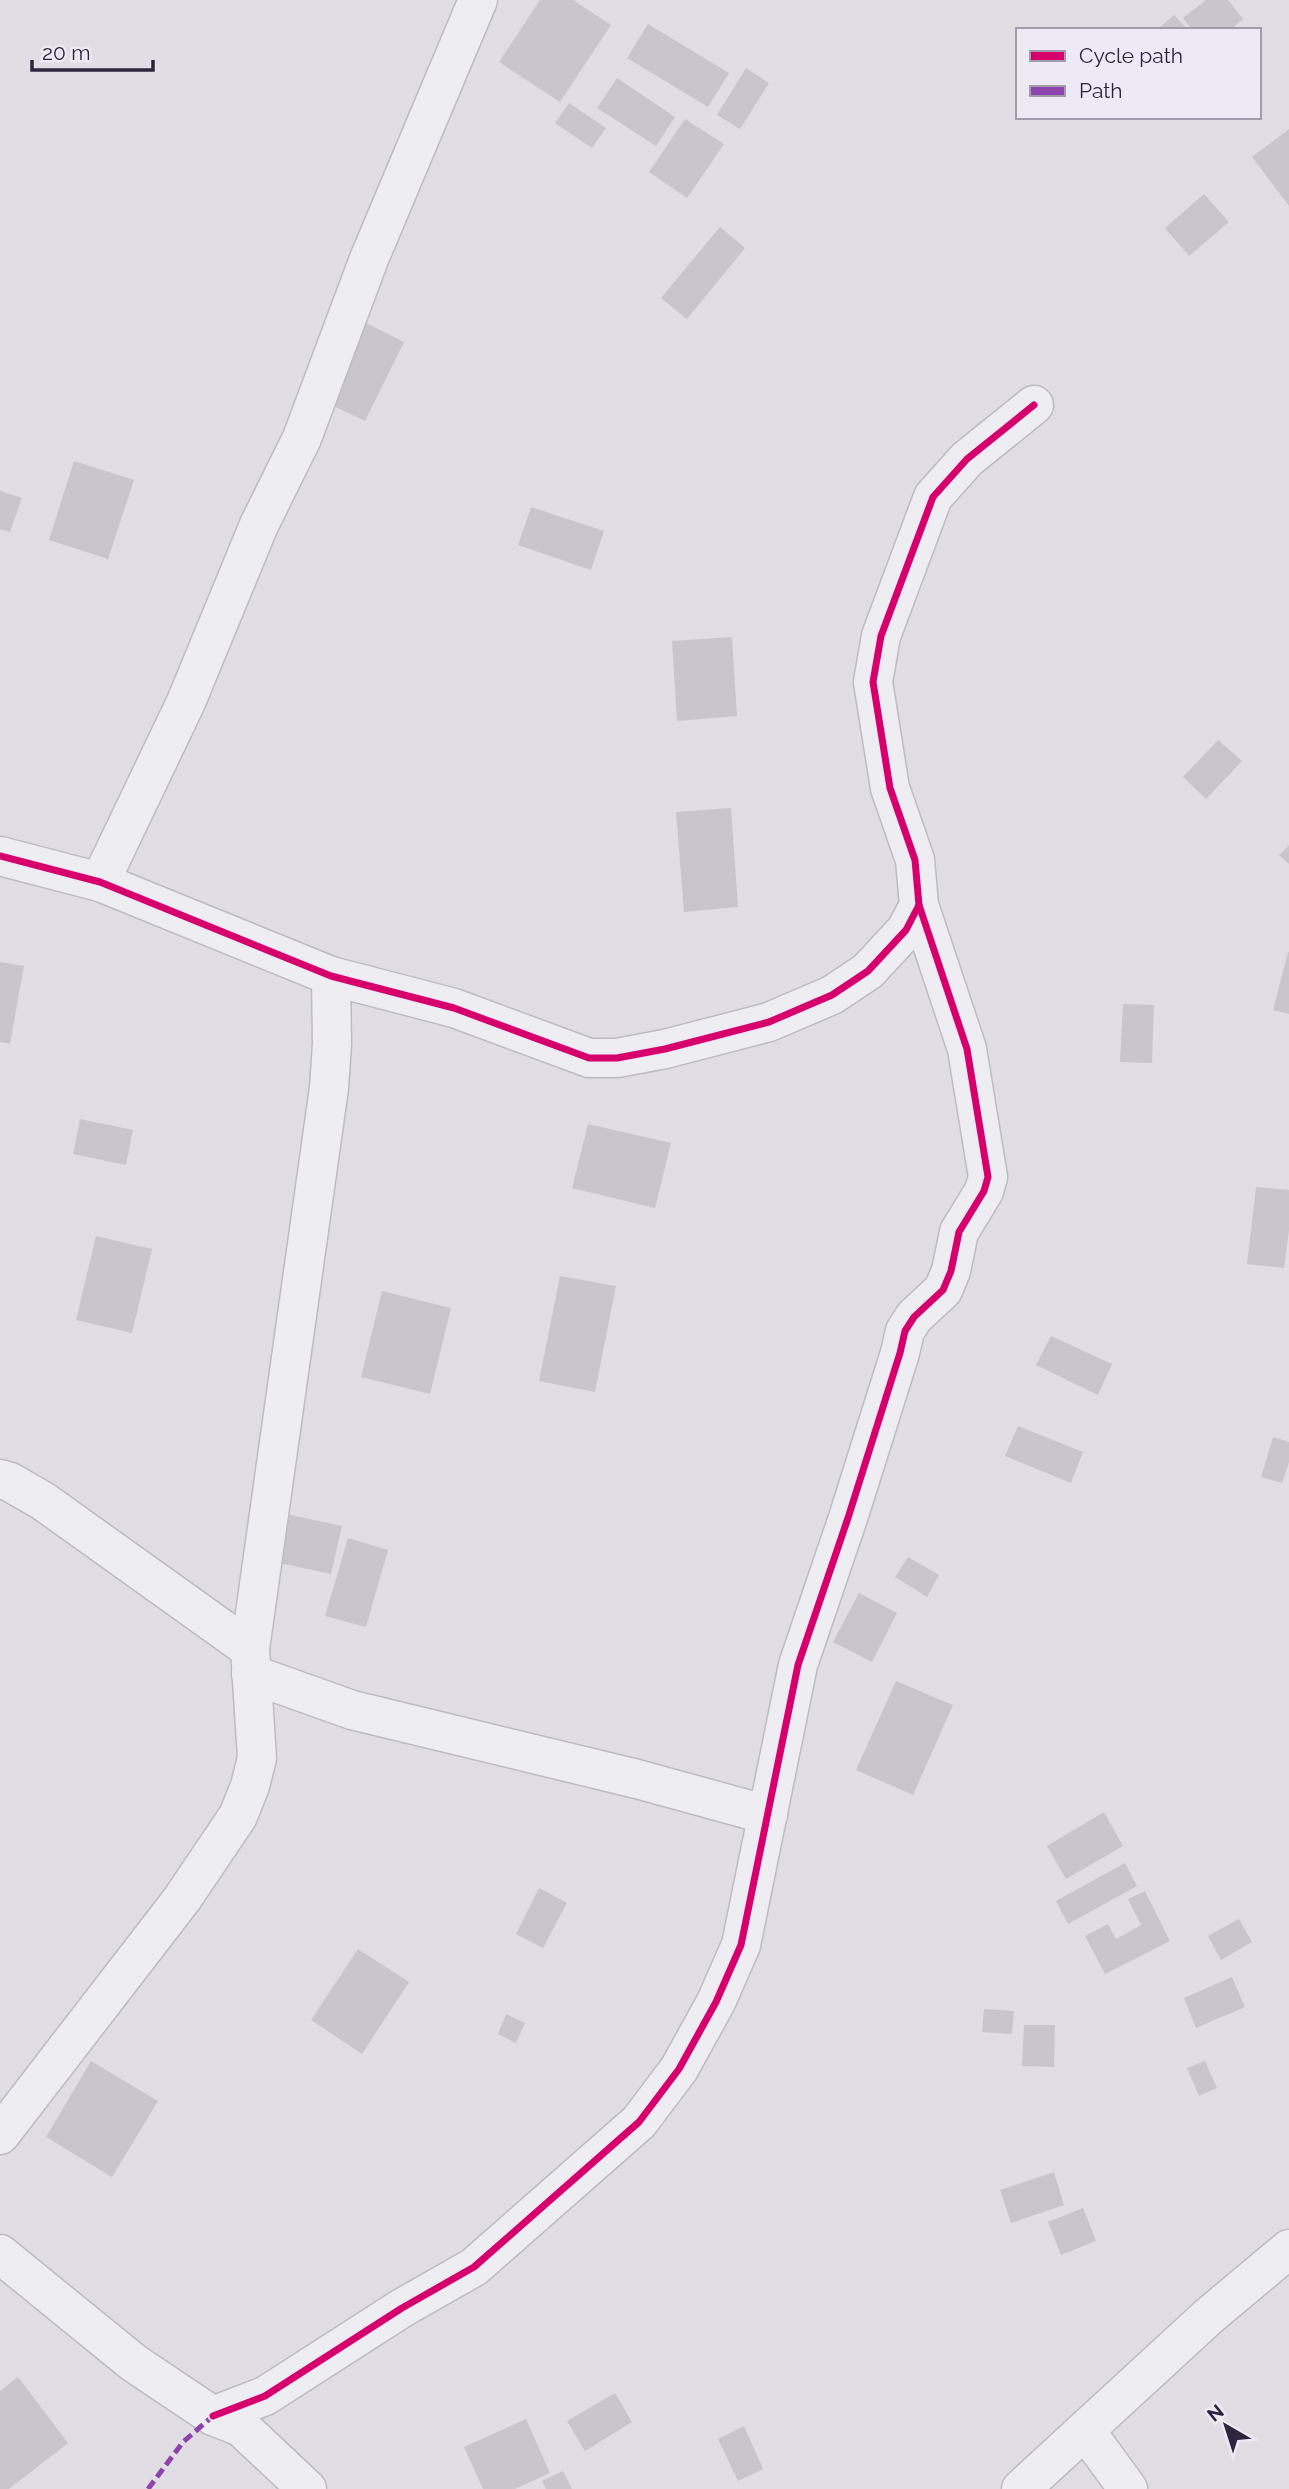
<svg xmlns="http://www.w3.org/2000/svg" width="1289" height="2489" font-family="Raleway,sans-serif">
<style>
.building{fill:#c8c5cc}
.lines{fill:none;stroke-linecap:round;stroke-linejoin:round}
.minor-casing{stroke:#bdbbc2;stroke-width:41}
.minor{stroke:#eeedf1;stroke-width:38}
.quiet{stroke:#8e44ad;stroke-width:5;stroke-dasharray:10 5;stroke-linecap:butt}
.cycleway-casing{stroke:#eeeaf5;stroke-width:11}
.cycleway{stroke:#d6006c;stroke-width:7}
</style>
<rect width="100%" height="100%" fill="#e0dee4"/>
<g class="building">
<path d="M540,0H573L611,25L560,102L499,62Z"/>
<path d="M1206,0H1228L1243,19L1230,30H1192L1183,18Z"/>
<path d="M1174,15L1188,30H1157Z"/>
<path d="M648,24L729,73L708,107L627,58Z"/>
<path d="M746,68L769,83L740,129L717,115Z"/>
<path d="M617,78L675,117L656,146L597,108Z"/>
<path d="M569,103L606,128L592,148L555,123Z"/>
<path d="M685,119L724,144L687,198L649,172Z"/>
<path d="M1289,129V206L1252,157Z"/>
<path d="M1204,194L1229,222L1189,256L1165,228Z"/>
<path d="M720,227L745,248L687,319L661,298Z"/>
<path d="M360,320L404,342L365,421L321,400Z"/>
<path d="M74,461L134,480L108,559L49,540Z"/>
<path d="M0,491L22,498L10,532L0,529Z"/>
<path d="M531,507L604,531L591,570L518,545Z"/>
<path d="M732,637L737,716L677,721L672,641Z"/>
<path d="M1218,740L1242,761L1206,799L1183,777Z"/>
<path d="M731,808L738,907L684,912L676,812Z"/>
<path d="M1289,845V864L1279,855Z"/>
<path d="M1288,952H1289V1014L1273,1010Z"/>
<path d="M0,962L24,966L10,1044L0,1042Z"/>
<path d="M1123,1004L1154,1005L1152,1063L1120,1062Z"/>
<path d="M80,1119L133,1130L126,1165L73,1154Z"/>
<path d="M588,1124L671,1143L655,1208L572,1188Z"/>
<path d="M1256,1187L1289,1190V1230L1284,1268L1247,1264Z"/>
<path d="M96,1236L152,1249L132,1333L76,1320Z"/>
<path d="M560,1276L616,1286L595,1392L539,1381Z"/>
<path d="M382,1291L451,1308L430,1394L361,1377Z"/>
<path d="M1051,1336L1112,1364L1098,1395L1036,1365Z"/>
<path d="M1018,1426L1083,1452L1071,1483L1005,1456Z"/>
<path d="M1273,1437L1289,1442V1462L1282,1483L1261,1477Z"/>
<path d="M281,1513L342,1526L331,1574L270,1561Z"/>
<path d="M348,1538L388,1550L366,1627L325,1616Z"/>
<path d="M908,1557L939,1575L927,1597L895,1577Z"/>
<path d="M859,1593L897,1613L872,1662L833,1642Z"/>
<path d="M896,1681L953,1705L913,1795L856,1770Z"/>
<path d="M1104,1812L1123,1846L1066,1879L1047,1846Z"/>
<path d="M1125,1863L1137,1886L1068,1924L1056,1901Z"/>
<path d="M539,1888L567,1903L543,1948L516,1934Z"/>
<path d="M1145,1891L1170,1941L1105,1974L1085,1936L1108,1924L1116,1939L1141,1925L1128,1899Z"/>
<path d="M1239,1919L1252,1942L1221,1960L1208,1936Z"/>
<path d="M358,1949L409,1982L362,2054L311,2020Z"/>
<path d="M1232,1977L1245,2007L1196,2028L1184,1998Z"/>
<path d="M984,2009L1014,2011L1012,2034L982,2032Z"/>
<path d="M506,2014L525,2023L516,2043L498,2034Z"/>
<path d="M1024,2025H1055L1054,2067L1022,2066Z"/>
<path d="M91,2061L158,2101L112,2177L46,2137Z"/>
<path d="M1205,2061L1217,2088L1199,2096L1187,2068Z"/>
<path d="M1054,2172L1064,2205L1011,2223L1000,2190Z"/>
<path d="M1083,2208L1096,2241L1061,2255L1048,2222Z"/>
<path d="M18,2377L68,2443L9,2489H0V2391Z"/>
<path d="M615,2393L632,2422L585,2451L567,2421Z"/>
<path d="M526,2419L550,2473L515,2489H483L464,2447Z"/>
<path d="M744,2426L763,2469L738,2481L718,2439Z"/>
<path d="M563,2471L572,2489H546L542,2481Z"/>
</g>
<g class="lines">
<defs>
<g id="minor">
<path d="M0,856L100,882L331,976L454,1008L589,1058H617L665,1049L769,1022L832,995L868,971L906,930L919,905L915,860L890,788L873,682L881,636L933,497L967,459L1034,405"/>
<path d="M100,882L186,702L259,525L302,438L369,259L478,0"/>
<path d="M0,1479L10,1482L43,1501L250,1649"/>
<path d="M251,1674L352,1710L637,1779L768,1815"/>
<path d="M0,2135L182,1899L238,1816L250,1786L257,1758L250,1649L329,1088L332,1044L331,976"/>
<path d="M0,2254L134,2363L213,2416L241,2427L307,2489"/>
<path d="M213,2416L265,2396L402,2308L474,2267L639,2122L679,2069L716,2002L741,1945L798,1665L848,1518L900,1353L905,1331L914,1317L943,1290L951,1271L959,1232L984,1191L988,1177L967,1049L919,905"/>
<path d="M1085,2430L1128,2489"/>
<path d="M1021,2489L1209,2316L1289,2249"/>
</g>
</defs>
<use href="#minor" class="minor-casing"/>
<use href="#minor" class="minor"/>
<path class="quiet" d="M148,2489L183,2442L213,2416"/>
<defs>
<g id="cycleway">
<path d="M0,856L100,882L331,976L454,1008L589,1058H617L665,1049L769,1022L832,995L868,971L906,930L919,905L915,860L890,788L873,682L881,636L933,497L967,459L1034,405"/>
<path d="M213,2416L265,2396L402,2308L474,2267L639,2122L679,2069L716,2002L741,1945L798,1665L848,1518L900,1353L905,1331L914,1317L943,1290L951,1271L959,1232L984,1191L988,1177L967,1049L919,905"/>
</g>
</defs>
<use href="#cycleway" class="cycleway-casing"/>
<use href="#cycleway" class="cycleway"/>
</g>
<rect x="1016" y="28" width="245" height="91" fill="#eeeaf5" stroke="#a19bac" stroke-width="2"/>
<rect x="1030" y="51" width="35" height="10" fill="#d6006c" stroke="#a19bac" stroke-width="2"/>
<text x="1079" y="63" font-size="21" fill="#2e243e">Cycle path</text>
<rect x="1030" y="86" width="35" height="10" fill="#8e44ad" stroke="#a19bac" stroke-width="2"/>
<text x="1079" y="98" font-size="21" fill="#2e243e">Path</text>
<g transform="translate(1226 2426) rotate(321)" stroke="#eeeaf5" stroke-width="5" paint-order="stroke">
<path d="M0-5L12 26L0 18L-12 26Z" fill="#2e243e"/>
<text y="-10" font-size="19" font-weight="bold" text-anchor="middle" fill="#2e243e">N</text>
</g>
<path d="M32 60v10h121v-10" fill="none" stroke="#2e243e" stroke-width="3.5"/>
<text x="42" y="60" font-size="21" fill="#2e243e" stroke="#eeeaf5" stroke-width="5" paint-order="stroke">20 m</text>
</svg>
